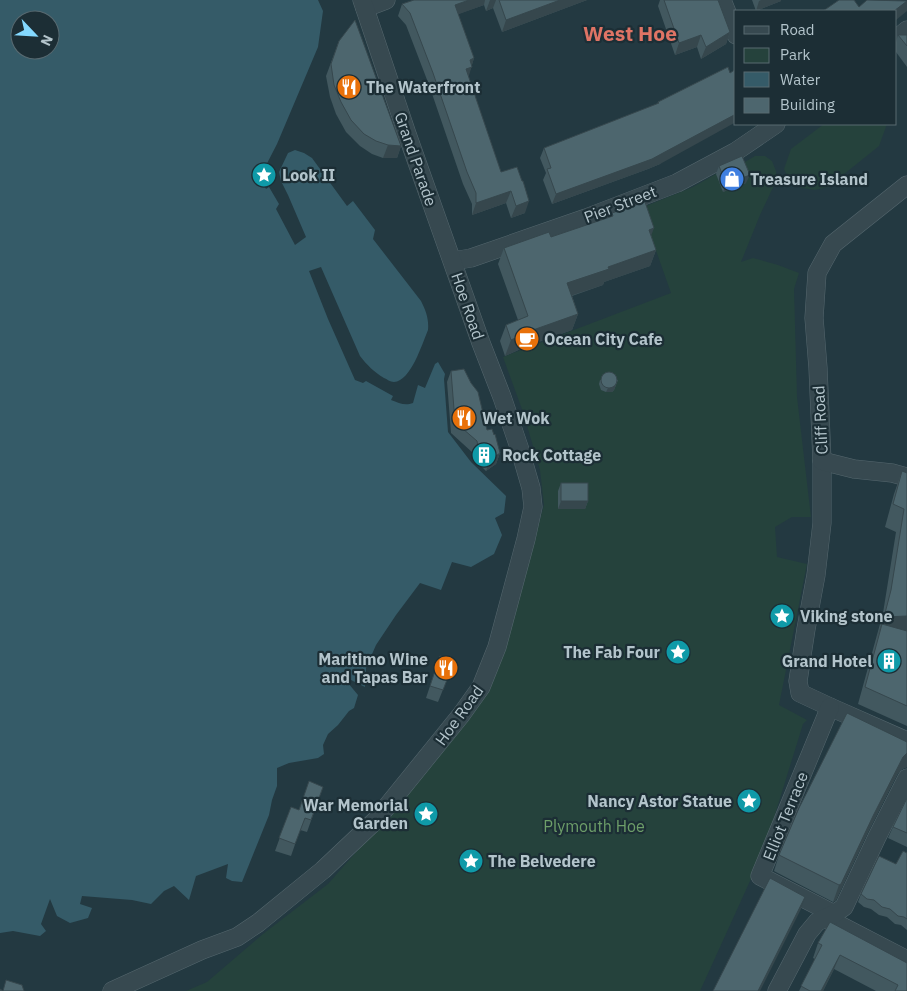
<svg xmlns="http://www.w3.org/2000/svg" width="907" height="991" font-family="'IBM Plex Sans',sans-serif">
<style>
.green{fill:#25423c}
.water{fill:#355b68;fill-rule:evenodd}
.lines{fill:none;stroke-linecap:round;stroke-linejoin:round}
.minor-casing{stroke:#55676e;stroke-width:19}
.minor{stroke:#374950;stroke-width:18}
.wall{fill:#42585f}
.shaded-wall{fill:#36474d}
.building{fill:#4d666e;stroke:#36474d}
.labels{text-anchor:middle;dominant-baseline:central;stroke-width:4.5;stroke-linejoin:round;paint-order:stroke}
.poi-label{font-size:16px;font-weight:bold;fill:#b3c4cb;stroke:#1c2e35;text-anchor:start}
.street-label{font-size:16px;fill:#b3c4cb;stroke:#1c2e35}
.park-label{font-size:16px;fill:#6d9e69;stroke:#1c2e35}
.district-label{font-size:21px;font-weight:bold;fill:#df7465;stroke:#1c2e35}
</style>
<rect width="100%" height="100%" fill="#233941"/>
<g class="green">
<path d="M824,124H887L879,146L828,187L815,190L802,188L791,184L784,169L791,149Z"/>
<path d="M755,156H765L772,161L776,171V181L760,215L741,262L753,258L778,265L799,273L794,289L797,397L811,517H792L775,527L777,557L807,564L779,705L807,720L803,724L768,837L750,881L700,991H186L207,982L263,934L328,884L425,774L460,726L468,721L482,699L515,611L544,505L540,470L523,412L503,357L671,293L641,208L693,187L716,174L740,165Z"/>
</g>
<path class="water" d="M0,0H318L323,11L318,47L277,144L260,177L266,189L269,187L279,204L276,209L295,245L306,237L288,195L281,181L279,172L288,153L295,150L304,153L312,158L347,206L353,201L375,230L373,239L421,301C426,311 429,319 428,330C422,344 411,381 394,382C390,382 387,379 384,378C374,372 367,365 360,356L321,267L309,271L328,319L355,380L363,383L366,381L393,396L391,400C399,403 405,406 413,403L418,385L425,388L435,364L438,362L445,374L444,379L448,432L471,462L506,496L504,513L495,518L502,535L494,554L471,567L452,562L441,590L420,583L396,615L376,645L366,668L365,687L349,679L348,683L358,695L354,708L349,711L338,725L328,734L323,745L324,754L318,758L289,763L277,768V786L272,800L269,815L242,882L232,881L226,878L228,864L196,876L189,900L174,886L164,891L151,904L132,900L82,896L80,904L92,908L88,918L70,923L57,916L50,899L41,924L46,931L40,936L13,931L0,933ZM20,20H50V50H20Z"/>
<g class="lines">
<defs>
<g id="minor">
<path d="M722,0L736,35"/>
<path d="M365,8L386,0"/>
<path d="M896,39L907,30"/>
<path d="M907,185L833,244L817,273L814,318L818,368L822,461V523L816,575L806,629L798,681L800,693L830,707L907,741"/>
<path d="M453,261L471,258L586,218L677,183L735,152L776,124"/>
<path d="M822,461L854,469L892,473L907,477"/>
<path d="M830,707L760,876L834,914"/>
<path d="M826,918L907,960"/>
<path d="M112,991L202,950L237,937L258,923L323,870L376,820L461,715L481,687L497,647L526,539L533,507L531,488L520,450L502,397L481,343L407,134L362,0"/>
<path d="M777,991L807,934L817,922L834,914L844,907L877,837L907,778"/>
</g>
</defs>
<use href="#minor" class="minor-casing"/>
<use href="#minor" class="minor"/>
</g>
<g class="wall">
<path d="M414,0H587L502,32L493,8L486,11L484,5L458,14L474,58L468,77L501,172L525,213L511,218L506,203L472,215V204L463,184L429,85L406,25L398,16L402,4Z"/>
<path d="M660,0H718L730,32L726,44L701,59L697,47L675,55L658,6Z"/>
<path d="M752,0H781V1L756,11Z"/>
<path d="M898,35H907V67L896,52V42Z"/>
<path d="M339,41L401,146L397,158H383L372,154L360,146L346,132L336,114L330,97L326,76Z"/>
<path d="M728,67L660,164L648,169L552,204L543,180L546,173L540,158L544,148L657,104L658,102Z"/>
<path d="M719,166L746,183L723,192L716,174Z"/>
<path d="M612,213L651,235L656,250L650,266L604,282L603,285L572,296L578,314L572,330L527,346L505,356L500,341L506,325L518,320L498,264L504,248L551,237L611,217Z"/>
<path d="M451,371L487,430L500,453L496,464L486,471L474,459L473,453L451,433L447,382Z"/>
<path d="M600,380H618L614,390L612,392H606L601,390L599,384Z"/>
<path d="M902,471L907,473V726L858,704L883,613L896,532L885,527L894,494Z"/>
<path d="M561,483L588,501L585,509H558V491Z"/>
<path d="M440,656L454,662L438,702L426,698Z"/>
<path d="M907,742V767L902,769L898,773L868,832L836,900L833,902L774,871L779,855Z"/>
<path d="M323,787L307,832L300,830L291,856L275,851L291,807L299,810Z"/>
<path d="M907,798V847L888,838L893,827Z"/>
<path d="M907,853V930L901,925L895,924L887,917L879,915L871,909L864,907L858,902L861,894L896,864Z"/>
<path d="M830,922L907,991H876L834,969L823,991H799L815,959L813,958L818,943Z"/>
</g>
<g class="shaded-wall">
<path d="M469,0H485L484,5L451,17L455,5Z"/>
<path d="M490,0H496L493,8L486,11Z"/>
<path d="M560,0H587L502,32L506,20Z"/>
<path d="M761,0H781V1L756,11L759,1Z"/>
<path d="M907,1V11L896,20V11H894Z"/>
<path d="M730,32L726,44L701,59L706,47Z"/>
<path d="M701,35L697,47L675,55L679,43Z"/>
<path d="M474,58L468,79L461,81L470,60Z"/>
<path d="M736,114V122L660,164L648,169L552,204L556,194Z"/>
<path d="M388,145L401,146L397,158H383Z"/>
<path d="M750,175L746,183L723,192L726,184Z"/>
<path d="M511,191L506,203L472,215L476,203Z"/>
<path d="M529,201L525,213L511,218L516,206Z"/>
<path d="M654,228L648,244L649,230Z"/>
<path d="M656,250L650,266L604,282L603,285L561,299L567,283L608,267Z"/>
<path d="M578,314L572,330L527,346L505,356L511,340L533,330Z"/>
<path d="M616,385L614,390L612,392H606L608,388Z"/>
<path d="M500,453L496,464L486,471L490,460Z"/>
<path d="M561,501H588L585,509H558Z"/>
<path d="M907,616V638L882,624L876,640L884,617Z"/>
<path d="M907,753V767L902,769L898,773L868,832L836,900L833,902L839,885L873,816L903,757Z"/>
<path d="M805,897L801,909L760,991H758Z"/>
<path d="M840,955L834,969L823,991H821Z"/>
</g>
<g class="building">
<path d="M414,0H469L455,5L474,58L470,60L472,67L466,69L501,172L517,167L522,181H523L529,201L516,206L511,191L476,203V193L467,172L433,73L410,13L402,4Z"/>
<path d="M499,0H560L506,20Z"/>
<path d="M664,0H718L730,32L706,47L701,35L679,43Z"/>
<path d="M839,0H854L859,7L867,0L907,1L894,11H823Z"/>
<path d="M355,20L401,146L388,145L376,141L364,134L351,120L341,102L334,85L331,64L339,41Z"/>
<path d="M898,35H907V46Z"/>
<path d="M728,67L730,73L736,69V114L663,153L652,159L556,194L547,169L551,168L544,148L659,103L658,102Z"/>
<path d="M742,156L750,175L726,184L719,166Z"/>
<path d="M645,202L654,228L649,230L656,250L608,267L609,269L567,283L578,314L533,330L511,340L506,325L528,316L504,248L549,232L551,237L613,216L612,213Z"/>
<path d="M464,369L471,383L478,392L487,430L492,429L494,435L495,434L500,453L490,460L478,447L477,441L455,422L451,371Z"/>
<circle cx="609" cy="380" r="8"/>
<path d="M902,471L907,473V616L884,617L891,590L904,509L893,504Z"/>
<rect x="561" y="483" width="27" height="18"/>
<path d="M882,624L907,631V706L865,687Z"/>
<path d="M440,656L454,662L443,690L430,686Z"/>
<path d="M847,713L907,742V753L903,757L873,816L841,884L839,885L779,855L799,808Z"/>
<path d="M309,781L323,787L311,820L305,818L295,844L279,838L291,807L299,810Z"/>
<path d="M907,798V833L893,827Z"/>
<path d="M903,851L907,853V919L904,917L898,916L890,909L882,907L874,900L867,899L861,894L879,856L896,864Z"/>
<path d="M770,878L805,897L758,991H713Z"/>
<path d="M830,922L907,963V991H895L898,985L840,955L821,991H810L801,986L822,945L818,943Z"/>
<path d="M6,980L22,985L24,991H0V989L3,991Z"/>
</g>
<defs>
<symbol id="restaurant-disc" viewBox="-11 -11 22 22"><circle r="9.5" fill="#e8710a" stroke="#1c2e35"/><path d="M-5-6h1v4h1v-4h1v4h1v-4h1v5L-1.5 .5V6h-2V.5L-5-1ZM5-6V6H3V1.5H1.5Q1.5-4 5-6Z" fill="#fff"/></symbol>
<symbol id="sight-disc" viewBox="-11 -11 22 22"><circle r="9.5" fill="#0f9aa8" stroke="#1c2e35"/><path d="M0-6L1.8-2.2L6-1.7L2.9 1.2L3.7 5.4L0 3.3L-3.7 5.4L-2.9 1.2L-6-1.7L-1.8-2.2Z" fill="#fff"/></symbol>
<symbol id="shop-disc" viewBox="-11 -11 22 22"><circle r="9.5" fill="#3f7fe0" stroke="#1c2e35"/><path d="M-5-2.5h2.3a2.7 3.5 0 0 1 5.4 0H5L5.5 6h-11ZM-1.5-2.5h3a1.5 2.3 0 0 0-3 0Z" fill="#fff"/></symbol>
<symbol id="cafe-disc" viewBox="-11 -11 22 22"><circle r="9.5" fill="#e8710a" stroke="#1c2e35"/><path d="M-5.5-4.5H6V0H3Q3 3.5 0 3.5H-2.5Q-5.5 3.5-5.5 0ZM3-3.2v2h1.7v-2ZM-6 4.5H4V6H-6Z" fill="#fff"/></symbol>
<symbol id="building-disc" viewBox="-11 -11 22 22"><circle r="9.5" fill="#0f9aa8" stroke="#1c2e35"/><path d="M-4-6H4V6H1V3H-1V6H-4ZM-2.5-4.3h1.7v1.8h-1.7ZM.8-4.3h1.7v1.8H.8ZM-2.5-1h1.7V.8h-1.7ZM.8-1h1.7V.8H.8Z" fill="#fff"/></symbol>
</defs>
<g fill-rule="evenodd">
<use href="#restaurant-disc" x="335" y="73" width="28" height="28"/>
<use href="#sight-disc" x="250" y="161" width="28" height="28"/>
<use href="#shop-disc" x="718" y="165" width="28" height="28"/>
<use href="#cafe-disc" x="513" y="325" width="28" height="28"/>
<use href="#restaurant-disc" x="450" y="404" width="28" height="28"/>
<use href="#building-disc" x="470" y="441" width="28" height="28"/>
<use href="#sight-disc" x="768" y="602" width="28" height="28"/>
<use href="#sight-disc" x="664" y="638" width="28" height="28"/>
<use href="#building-disc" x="875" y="647" width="28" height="28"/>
<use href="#restaurant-disc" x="432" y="654" width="28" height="28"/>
<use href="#sight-disc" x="735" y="787" width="28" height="28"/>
<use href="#sight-disc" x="412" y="800" width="28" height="28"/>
<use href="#sight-disc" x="457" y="847" width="28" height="28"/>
</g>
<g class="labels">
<g class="poi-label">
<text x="366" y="87">The Waterfront</text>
<text x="282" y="175">Look II</text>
<text x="750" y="179">Treasure Island</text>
<text x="544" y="339">Ocean City Cafe</text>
<text x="482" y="418">Wet Wok</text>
<text x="502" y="455">Rock Cottage</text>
<text x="800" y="616">Viking stone</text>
<text x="660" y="652" text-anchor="end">The Fab Four</text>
<text x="428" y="659" text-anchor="end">Maritimo Wine<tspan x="428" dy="18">and Tapas Bar</tspan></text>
<text x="872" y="661" text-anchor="end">Grand Hotel</text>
<text x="732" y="801" text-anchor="end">Nancy Astor Statue</text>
<text x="408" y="805" text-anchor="end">War Memorial<tspan x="408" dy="18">Garden</tspan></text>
<text x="488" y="861">The Belvedere</text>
</g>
<g class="street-label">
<text transform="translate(416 159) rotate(71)">Grand Parade</text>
<text transform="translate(620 204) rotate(-21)">Pier Street</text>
<text transform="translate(468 306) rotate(71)">Hoe Road</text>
<text transform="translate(820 420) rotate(-93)">Cliff Road</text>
<text transform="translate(459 715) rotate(-54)">Hoe Road</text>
<text transform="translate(785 816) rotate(-68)">Elliot Terrace</text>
</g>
<g class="park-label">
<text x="594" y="826">Plymouth Hoe</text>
</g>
<g class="district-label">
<text x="630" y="33">West Hoe</text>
</g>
</g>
<rect x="734" y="10" width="162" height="115" fill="#1c2e35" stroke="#586a71"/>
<rect x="744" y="26" width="25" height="8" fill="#374950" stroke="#586a71"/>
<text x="780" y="35" font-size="15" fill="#b3c4cb">Road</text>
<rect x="744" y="48" width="25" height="15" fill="#25423c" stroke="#586a71"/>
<text x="780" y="60" font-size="15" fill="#b3c4cb">Park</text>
<rect x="744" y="72" width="25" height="15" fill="#355b68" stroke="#586a71"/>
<text x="780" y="85" font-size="15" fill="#b3c4cb">Water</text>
<rect x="744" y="98" width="25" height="15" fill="#4d666e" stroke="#586a71"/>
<text x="780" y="110" font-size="15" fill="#b3c4cb">Building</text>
<g transform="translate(35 35) rotate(115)"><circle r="24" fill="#1c2e35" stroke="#586a71"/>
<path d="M0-4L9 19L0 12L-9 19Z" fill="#84d9ff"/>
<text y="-8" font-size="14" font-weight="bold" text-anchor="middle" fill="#b3c4cb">N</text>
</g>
</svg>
